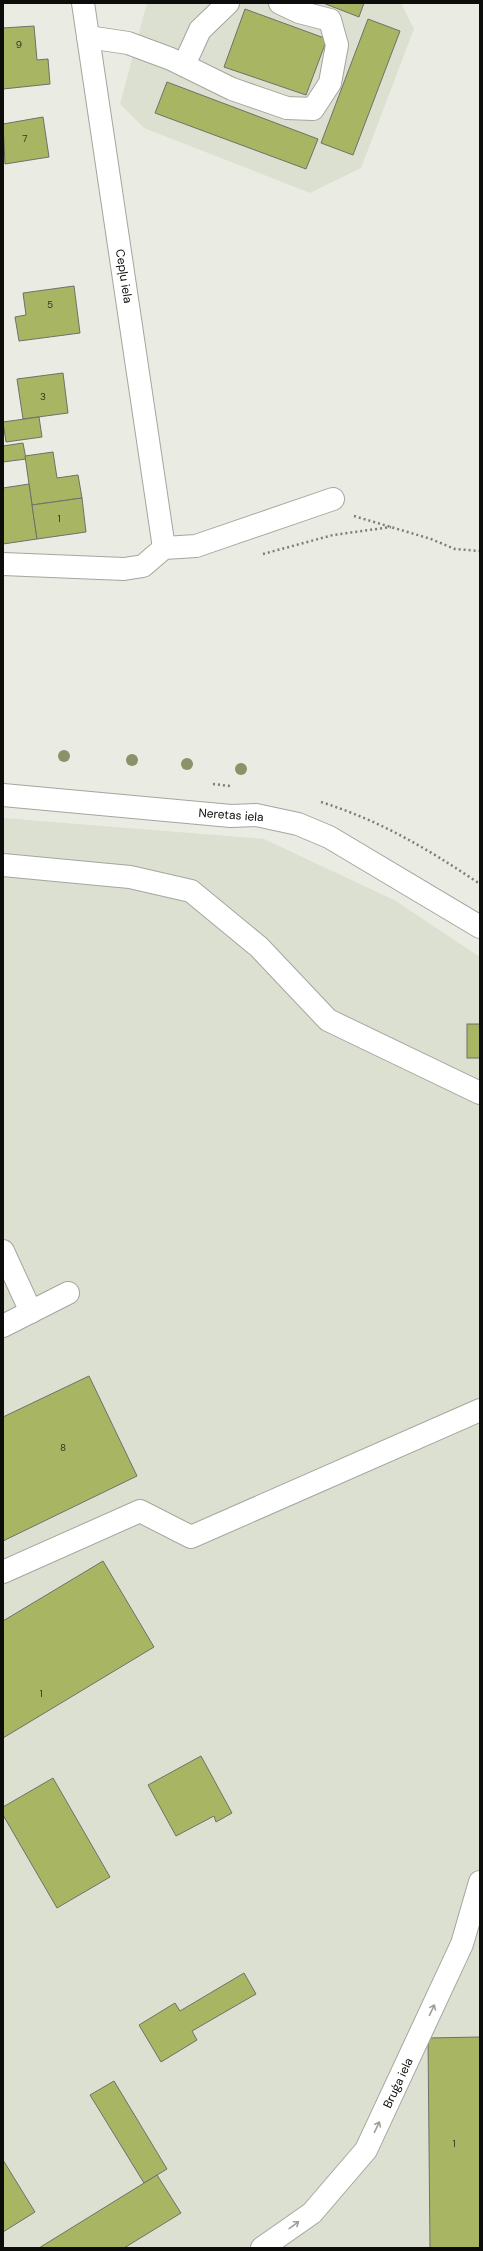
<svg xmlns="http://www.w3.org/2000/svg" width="483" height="2251" font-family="'DM Sans',sans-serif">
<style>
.built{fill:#dce0d0}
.building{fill:#a8b663;stroke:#6f7069}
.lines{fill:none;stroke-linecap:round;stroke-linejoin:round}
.minor-casing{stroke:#a4a69e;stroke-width:24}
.path{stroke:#7d7e79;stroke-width:2.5;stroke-dasharray:2 3;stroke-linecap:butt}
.minor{stroke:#fff;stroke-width:22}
.tree{fill:#8b9168}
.oneway{stroke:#9e9e9d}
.labels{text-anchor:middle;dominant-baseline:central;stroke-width:3;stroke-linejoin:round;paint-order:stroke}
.number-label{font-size:10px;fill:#333620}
.street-label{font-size:12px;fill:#0c0c0a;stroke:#fff}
</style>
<rect width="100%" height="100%" fill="#eaece3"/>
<g class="built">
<path d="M147,3H401L414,29L361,168L310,193L144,128L120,104Z"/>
<path d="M3,818L264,839L396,901L480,957V2248H3Z"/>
</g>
<g class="building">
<path d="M323,3H364L359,17Z"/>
<path d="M245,9L327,39L306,95L224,67Z"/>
<path d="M368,19L400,31L353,155L321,143Z"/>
<path d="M34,26L37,60L48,59L50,84L3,89V28Z"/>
<path d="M167,82L318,139L306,169L155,113Z"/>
<path d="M43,117L49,157L5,164L3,124Z"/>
<path d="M74,286L80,333L19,341L15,317L26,315L23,293Z"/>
<path d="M63,373L68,413L23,419L17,379Z"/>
<path d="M39,417L42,437L6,442L3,422Z"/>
<path d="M23,443L26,459L3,462V446Z"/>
<path d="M53,452L57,478L78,475L82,498L32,505L25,456Z"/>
<path d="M29,484L37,539L3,544V488Z"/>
<path d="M82,498L86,532L37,539L32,505Z"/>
<rect x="467" y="1024" width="13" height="34"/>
<path d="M89,1376L137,1476L3,1541V1417Z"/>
<path d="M103,1561L154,1647L3,1738V1621Z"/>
<path d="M201,1756L232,1813L216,1822L214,1816L176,1836L148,1785Z"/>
<path d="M53,1778L110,1877L57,1908L3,1815V1807Z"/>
<path d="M244,1973L256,1994L192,2031L197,2040L161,2062L139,2025L175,2003L180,2011Z"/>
<path d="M480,2037V2248H430L428,2038Z"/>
<path d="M114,2081L167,2169L144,2183L90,2095Z"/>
<path d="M3,2160L35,2212L3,2232Z"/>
<path d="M157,2175L181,2213L124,2248H39Z"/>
</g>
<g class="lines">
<defs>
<g id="minor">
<path d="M83,3L164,548"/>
<path d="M88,37L128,43L171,59L232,89L287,108L313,109L330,83L337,45L330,20L299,12L280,3"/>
<path d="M184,65L200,30L228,3"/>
<path d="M3,564L124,569L143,566L164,548L196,546L333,499"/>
<path d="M3,795L231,816L256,815L298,824L329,837L480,927"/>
<path d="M3,865L130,877L191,891L259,947L328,1020L480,1093"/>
<path d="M3,1251L31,1312"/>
<path d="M3,1326L68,1293"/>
<path d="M3,1572L140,1511L191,1537L480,1410"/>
<path d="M262,2248L312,2213L366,2150L462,1944L480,1882"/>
</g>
</defs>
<use href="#minor" class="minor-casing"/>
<g class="path">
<path d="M354,516L431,539L455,549L480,551"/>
<path d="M263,554L333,535L391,527"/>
<path d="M213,784L230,786"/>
<path d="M321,802C381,821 428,849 480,884"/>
</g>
<use href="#minor" class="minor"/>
</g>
<g class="tree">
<circle cx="64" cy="756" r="6"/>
<circle cx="132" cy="760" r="6"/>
<circle cx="187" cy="764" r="6"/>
<circle cx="241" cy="769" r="6"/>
</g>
<defs><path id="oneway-shaft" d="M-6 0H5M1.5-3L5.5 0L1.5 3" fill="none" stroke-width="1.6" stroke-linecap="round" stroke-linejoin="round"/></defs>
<g class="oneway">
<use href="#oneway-shaft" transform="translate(432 2010) rotate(-65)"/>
<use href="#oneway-shaft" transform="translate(377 2127) rotate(-64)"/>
<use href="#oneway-shaft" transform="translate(294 2225) rotate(-36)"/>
</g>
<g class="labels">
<g class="number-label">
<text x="19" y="44">9</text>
<text x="25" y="138">7</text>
<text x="50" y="304">5</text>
<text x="43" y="396">3</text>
<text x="59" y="518">1</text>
<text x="63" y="1447">8</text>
<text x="41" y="1693">1</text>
<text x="454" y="2143">1</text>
</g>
<g class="street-label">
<text transform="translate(124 276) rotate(81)">Cepļu iela</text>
<text transform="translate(231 815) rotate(4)">Neretas iela</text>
<text transform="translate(398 2083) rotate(-65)">Bruģa iela</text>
</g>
</g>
<rect width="483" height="2251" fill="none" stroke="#0c0c0a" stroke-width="8"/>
</svg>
